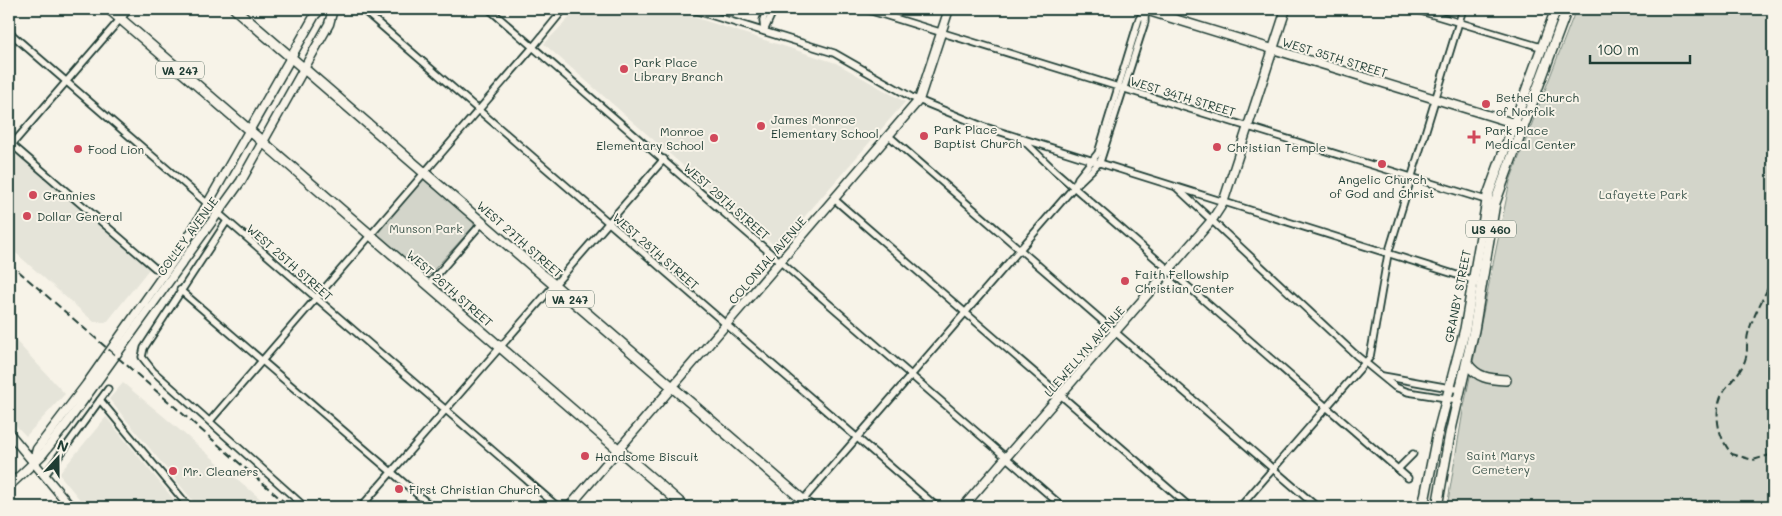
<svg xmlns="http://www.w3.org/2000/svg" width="1782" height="516" font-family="Mali,sans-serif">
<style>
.built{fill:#e5e4d9}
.green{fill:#d3d5ca;stroke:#79897f}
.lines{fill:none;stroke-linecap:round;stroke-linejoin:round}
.street-casing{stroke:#1f3d34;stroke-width:9}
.secondary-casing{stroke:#1f3d34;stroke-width:11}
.primary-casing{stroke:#1f3d34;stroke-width:12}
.street{stroke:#f7f3e8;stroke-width:5.5}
.secondary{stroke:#f7f3e8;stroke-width:8}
.primary{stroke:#f7f3e8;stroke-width:9}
.rail{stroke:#1f3d34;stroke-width:2;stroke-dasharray:8 4;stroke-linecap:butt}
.poi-dot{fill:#d1495b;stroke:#f7f3e8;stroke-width:2}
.labels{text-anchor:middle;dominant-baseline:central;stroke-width:4;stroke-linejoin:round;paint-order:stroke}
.shield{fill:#f7f3e8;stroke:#60746a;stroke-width:1}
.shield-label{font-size:11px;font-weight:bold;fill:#1f3d34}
.street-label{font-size:12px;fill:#1f3d34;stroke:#f7f3e8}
.poi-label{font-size:12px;fill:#1f3d34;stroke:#f7f3e8;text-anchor:start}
.park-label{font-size:12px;fill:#435b52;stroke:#f7f3e8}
</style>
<rect width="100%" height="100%" fill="#f7f3e8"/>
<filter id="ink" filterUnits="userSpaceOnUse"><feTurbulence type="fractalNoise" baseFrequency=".02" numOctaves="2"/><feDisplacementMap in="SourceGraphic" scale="10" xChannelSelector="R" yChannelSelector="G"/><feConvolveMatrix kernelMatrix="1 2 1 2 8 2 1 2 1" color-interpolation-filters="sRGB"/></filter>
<g filter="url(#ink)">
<g class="built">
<path d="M574,9H669L836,63L905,102L777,248L544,44L572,15Z"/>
<path d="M17,152L131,249L149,269L107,322H94L9,247V158Z"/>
<path d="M15,340L65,394L26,436L9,418V345Z"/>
<path d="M123,383L162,415L270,507H198L109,399Z"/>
<path d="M106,417L180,507H86L59,474Z"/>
</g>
<g class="green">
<path d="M1576,9H1773V507H1447L1463,411L1510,181Z"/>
<path d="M423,179L474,222V226L429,275H425L378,235V230Z"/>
</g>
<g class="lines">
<defs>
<g id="street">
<path d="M362,9L937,507"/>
<path d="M489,9L1063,507"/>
<path d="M691,9L834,53L911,97L982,126L1476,281"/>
<path d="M865,9L1489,201"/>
<path d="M1414,9L1544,48"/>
<path d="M764,31L774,9"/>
<path d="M764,31L763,20L767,9"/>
<path d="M9,32L558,507"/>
<path d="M889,136L1317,507"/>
<path d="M1022,139L1054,170L1408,478"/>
<path d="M9,142L155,268"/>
<path d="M9,148L129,9"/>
<path d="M1075,185L1078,178L1098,153L1139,19L1145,10"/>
<path d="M1177,188L1356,355L1395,387L1408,392L1459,400"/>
<path d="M834,199L1190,507"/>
<path d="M227,221L144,348L142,357L153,371L305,507"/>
<path d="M428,285L482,223"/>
<path d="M180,290L432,507"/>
<path d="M1383,376L1461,390"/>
<path d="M100,400L189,507"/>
<path d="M210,421L533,47L564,9"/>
<path d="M1398,469L1413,454"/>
<path d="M46,474L108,389"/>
<path d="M361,507L664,159"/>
<path d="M797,507L1074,187L1100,162L1145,22V10"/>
<path d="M1240,507L1370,357L1388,254L1463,9"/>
</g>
<g id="secondary">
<path d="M1142,9L1520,125"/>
<path d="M9,433L71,507"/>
<path d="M34,460L37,449L86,385L183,247L315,15L321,9"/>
<path d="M9,486L42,455L67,423L241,181L329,24L333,9"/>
<path d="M569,507L919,100L949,9"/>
<path d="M963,507L1212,220L1223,203L1286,9"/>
</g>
<g id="primary">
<path d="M109,9L685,507"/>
<path d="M235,9L811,507"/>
<path d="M1467,363C1477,378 1489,379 1506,380"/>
<path d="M1423,507L1437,436L1465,329L1488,195L1556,9"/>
<path d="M1437,507L1450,434L1474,330L1495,203L1567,9"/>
</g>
</defs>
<use href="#street" class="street-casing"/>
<use href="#secondary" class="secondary-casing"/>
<use href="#primary" class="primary-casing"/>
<use href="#street" class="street"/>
<use href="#secondary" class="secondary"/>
<use href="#primary" class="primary"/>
<g class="rail">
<path d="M9,263L290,507"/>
<path d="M1773,277C1765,296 1753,315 1748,334C1746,341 1748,350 1746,357C1743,370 1733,379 1725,389C1712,409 1717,437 1732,454L1753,460L1773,454"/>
</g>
</g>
</g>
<g class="poi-dot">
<circle cx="624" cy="69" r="5"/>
<circle cx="1486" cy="104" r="5"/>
<circle cx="761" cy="126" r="5"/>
<circle cx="924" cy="136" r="5"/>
<path d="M1471.5 129.5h5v5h5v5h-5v5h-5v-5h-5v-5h5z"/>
<circle cx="714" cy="138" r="5"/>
<circle cx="1217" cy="147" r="5"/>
<circle cx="78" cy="149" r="5"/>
<circle cx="1382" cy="164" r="5"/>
<circle cx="33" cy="195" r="5"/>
<circle cx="27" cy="216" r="5"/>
<circle cx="1125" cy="281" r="5"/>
<circle cx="585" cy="456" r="5"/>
<circle cx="173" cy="471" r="5"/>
<circle cx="399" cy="489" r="5"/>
</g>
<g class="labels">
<g class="shield">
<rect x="156" y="61.5" width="48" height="17" rx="4"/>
<rect x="1466" y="220.5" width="50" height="17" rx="4"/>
<rect x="546" y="290.5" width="48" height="17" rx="4"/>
</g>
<g class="shield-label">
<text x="180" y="70">VA 247</text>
<text x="1491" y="229">US 460</text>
<text x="570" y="299">VA 247</text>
</g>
<g class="street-label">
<text transform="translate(1335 57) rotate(17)">WEST 35TH STREET</text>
<text transform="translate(1183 96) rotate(17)">WEST 34TH STREET</text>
<text transform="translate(727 201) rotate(41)">WEST 29TH STREET</text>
<text transform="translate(187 236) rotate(-54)">COLLEY AVENUE</text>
<text transform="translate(520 239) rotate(41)">WEST 27TH STREET</text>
<text transform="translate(656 251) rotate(41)">WEST 28TH STREET</text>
<text transform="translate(767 260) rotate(-49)">COLONIAL AVENUE</text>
<text transform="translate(290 262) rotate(41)">WEST 25TH STREET</text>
<text transform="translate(450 288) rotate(41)">WEST 26TH STREET</text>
<text transform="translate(1457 296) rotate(-79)">GRANBY STREET</text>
<text transform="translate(1084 351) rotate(-49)">LLEWELLYN AVENUE</text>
</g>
<g class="poi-label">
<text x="634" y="62">Park Place<tspan x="634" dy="14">Library Branch</tspan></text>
<text x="1496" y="97">Bethel Church<tspan x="1496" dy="14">of Norfolk</tspan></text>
<text x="771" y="119">James Monroe<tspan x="771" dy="14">Elementary School</tspan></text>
<text x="934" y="129">Park Place<tspan x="934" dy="14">Baptist Church</tspan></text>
<text x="1485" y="130">Park Place<tspan x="1485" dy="14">Medical Center</tspan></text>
<text x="704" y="131" text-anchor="end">Monroe<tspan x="704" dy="14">Elementary School</tspan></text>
<text x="1227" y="147">Christian Temple</text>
<text x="88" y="149">Food Lion</text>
<text x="1382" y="179" text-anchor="middle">Angelic Church<tspan x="1382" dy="14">of God and Christ</tspan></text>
<text x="43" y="195">Grannies</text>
<text x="37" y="216">Dollar General</text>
<text x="1135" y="274">Faith Fellowship<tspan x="1135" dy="14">Christian Center</tspan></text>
<text x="595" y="456">Handsome Biscuit</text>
<text x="183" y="471">Mr. Cleaners</text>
<text x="409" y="489">First Christian Church</text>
</g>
<g class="park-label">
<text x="1643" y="194">Lafayette Park</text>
<text x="426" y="228">Munson Park</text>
<text x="1501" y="455">Saint Marys<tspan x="1501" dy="14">Cemetery</tspan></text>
</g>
</g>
<rect width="1782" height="516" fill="none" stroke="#f7f3e8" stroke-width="30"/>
<rect x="15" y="15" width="1752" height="486" fill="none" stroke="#1f3d34" stroke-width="2" filter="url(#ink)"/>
<g transform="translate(58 458) rotate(21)" stroke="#f7f3e8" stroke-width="4" paint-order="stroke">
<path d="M0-4L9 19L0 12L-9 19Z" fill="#1f3d34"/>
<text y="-8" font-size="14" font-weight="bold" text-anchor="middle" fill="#1f3d34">N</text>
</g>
<path d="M1590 55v8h100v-8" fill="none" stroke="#1f3d34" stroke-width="2.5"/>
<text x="1597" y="55" font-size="15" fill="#1f3d34" stroke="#f7f3e8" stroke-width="4" paint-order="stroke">100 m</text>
</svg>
